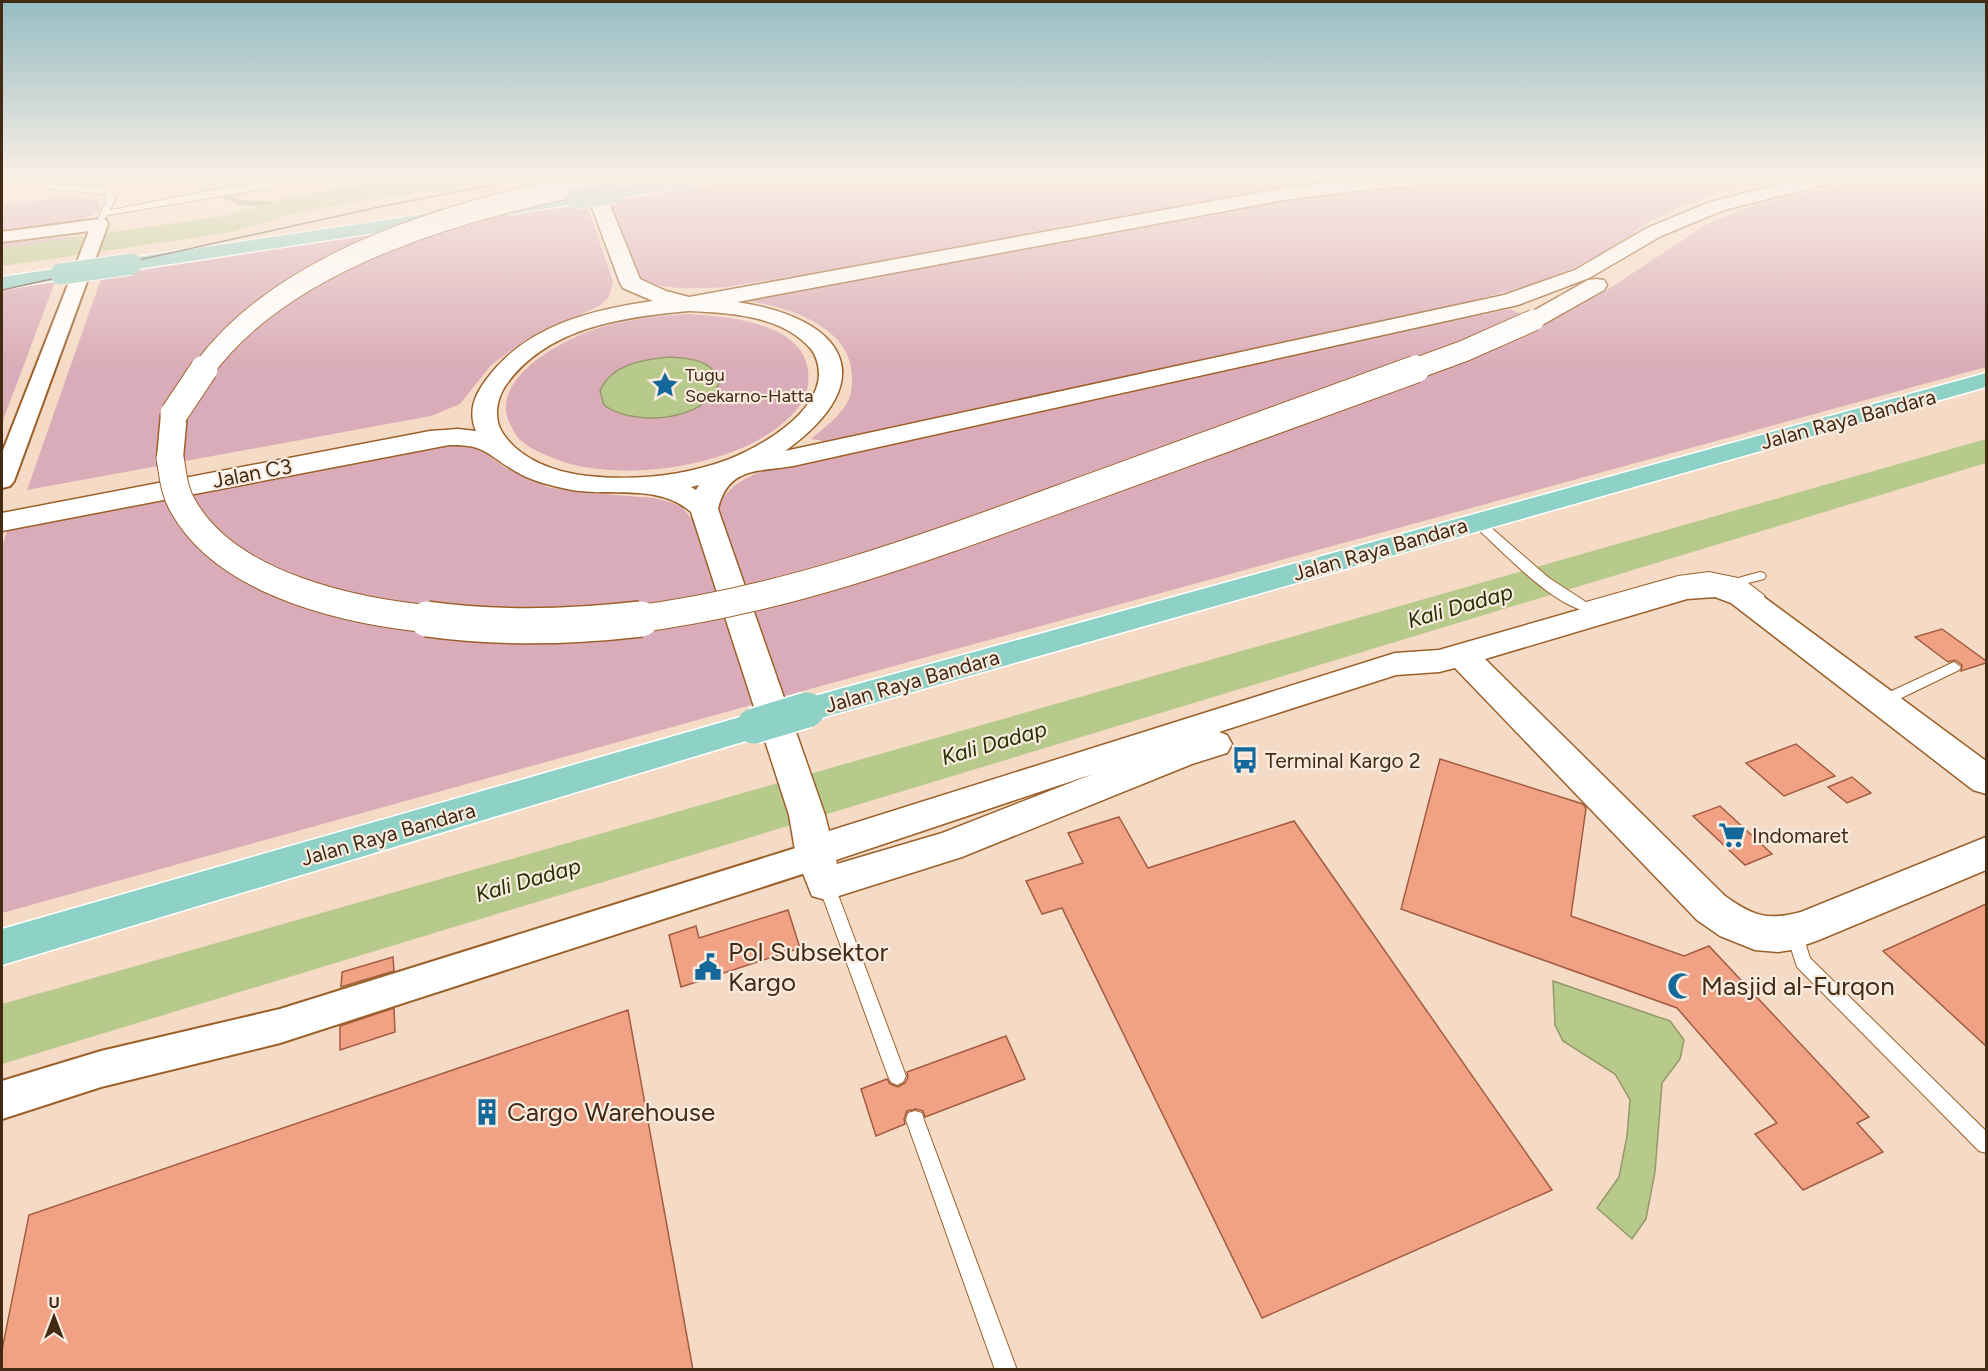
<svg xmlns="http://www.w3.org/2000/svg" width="1988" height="1371" font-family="Figtree,sans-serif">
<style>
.green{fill:#daabb8}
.water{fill:#b8c98c;stroke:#959968;stroke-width:1.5}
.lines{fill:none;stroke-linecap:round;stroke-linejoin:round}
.stream{stroke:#959968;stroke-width:5}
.river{fill:#b8c98c;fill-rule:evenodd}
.building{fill:#f1a285;stroke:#a45c41;stroke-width:1.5}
.service-casing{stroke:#9b6029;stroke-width:2}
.minor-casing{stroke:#9b6029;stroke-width:4}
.tertiary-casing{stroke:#9b6029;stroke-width:3}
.primary-casing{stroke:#fff;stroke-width:3}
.service{fill:#fff;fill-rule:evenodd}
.minor{fill:#fff;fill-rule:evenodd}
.tertiary{fill:#fff;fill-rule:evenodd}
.primary{fill:#8ed1c7;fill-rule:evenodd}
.tram{stroke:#6f563f;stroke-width:1.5}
.tertiary-bridge-far2-casing{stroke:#9b6029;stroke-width:23;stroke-linecap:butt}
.tertiary-bridge-far1-casing{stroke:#9b6029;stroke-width:29;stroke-linecap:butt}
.tertiary-bridge-casing{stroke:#9b6029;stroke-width:38;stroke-linecap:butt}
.primary-bridge-far1-casing{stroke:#fff;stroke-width:23;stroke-linecap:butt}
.primary-bridge-casing{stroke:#fff;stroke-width:38;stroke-linecap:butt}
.tertiary-bridge-far2{stroke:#fff;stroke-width:21}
.tertiary-bridge-far1{stroke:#fff;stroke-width:27}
.tertiary-bridge{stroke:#fff;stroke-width:35}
.primary-bridge-far1{stroke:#8ed1c7;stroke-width:21}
.primary-bridge{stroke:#8ed1c7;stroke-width:35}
.labels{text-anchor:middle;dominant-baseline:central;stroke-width:4.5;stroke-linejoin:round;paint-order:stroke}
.far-poi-label{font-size:18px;fill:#432a13;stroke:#f8ebe0;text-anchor:start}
.street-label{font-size:21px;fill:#432a13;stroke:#f8ebe0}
.poi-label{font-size:21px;fill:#432a13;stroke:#f8ebe0;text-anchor:start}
.water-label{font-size:22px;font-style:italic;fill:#273001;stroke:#f8ebe0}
.near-poi-label{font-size:26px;fill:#432a13;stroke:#f8ebe0;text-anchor:start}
</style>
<rect width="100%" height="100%" fill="#f5dbc5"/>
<g class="green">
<path d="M752,178H1379L726,287C692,289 663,291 631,276L607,202Z"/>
<path d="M1783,178L1724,192L1685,205L1646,223L1619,244L1576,267L1528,286L1463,303L830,442L811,439C824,428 842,415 849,399C852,393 852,384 852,377C852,324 782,305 741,300L1304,195L1422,183L1479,180Z"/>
<path d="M1870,178H1986V367L781,697L718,514C721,489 745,477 766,470L1134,391L1373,337L1510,309L1545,325L1604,292L1709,223L1760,203Z"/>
<path d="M74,196L97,200L100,203L99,212L71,224L2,235V204Z"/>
<path d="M587,205L613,282L609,297L601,305L524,341L491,365L460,404L431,416L27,490L102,276L485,217Z"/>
<path d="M66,237H81L88,241L2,253V244Z"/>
<path d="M55,282L2,423V290Z"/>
<path d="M687,314C725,316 803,322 808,371C810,384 806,398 797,409C752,465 629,483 564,462C548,456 523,448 514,432C512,427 506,417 506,411C502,370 570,336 602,327C630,319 658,316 687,314Z"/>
<path d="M445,443L472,444L506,468L547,487L575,492L654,498L670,502L682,507L698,527L755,704L2,913V548L7,531L160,498Z"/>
</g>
<g class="water">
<path d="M670,357C689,358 715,360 719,383C707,422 632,427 604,405L600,391C611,364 645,359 670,357Z"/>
<path d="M1553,981L1670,1021L1684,1040L1680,1059L1662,1083L1655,1172L1646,1219L1632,1239L1597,1208L1619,1177L1627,1136L1630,1100L1615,1074L1563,1041L1555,1025Z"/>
</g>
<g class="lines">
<path class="stream" d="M203,178V188L243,203L293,205"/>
<g class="river">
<path d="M405,178H485L481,184L471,186L371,199L297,213L232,232L2,266V248L229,215L293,196Z"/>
<path d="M1986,439V463L2,1064V1004Z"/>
</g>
</g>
<g class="building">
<path d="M1942,629L1986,661V663L1961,671L1962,665L1955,660L1948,662L1915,637Z"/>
<path d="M1796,744L1835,776L1784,796L1746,763Z"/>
<path d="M1440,759L1583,804L1586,808L1571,916L1684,956L1709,946L1869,1117L1857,1123L1883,1152L1803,1190L1755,1134L1777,1123L1677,1008L1401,909Z"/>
<path d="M1852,777L1871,793L1847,803L1828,787Z"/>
<path d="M1720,806L1772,854L1745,865L1693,816Z"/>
<path d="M1119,817L1148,868L1294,821L1552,1190L1262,1318L1062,908L1042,914L1026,881L1083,863L1068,833Z"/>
<path d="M1986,904V1046L1883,951Z"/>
<path d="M788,910L800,948L681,987L669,935L696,926L699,938Z"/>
<path d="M393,957L394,971L341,987L342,972Z"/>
<path d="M394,1008L395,1032L340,1050V1026Z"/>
<path d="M628,1010L693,1370H2V1350L29,1215Z"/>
<path d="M1006,1036L1025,1079L925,1117L923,1111L916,1109L907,1111L904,1119L905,1124L876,1136L861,1089L887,1079L890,1084L898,1087L905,1083L908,1077L907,1072Z"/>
</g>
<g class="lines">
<defs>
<g id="service">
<path d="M48,178H56L54,185L94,187L111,190L115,199L110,210C182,197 256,178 329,178L108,215L102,221L98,219L107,199L105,194L50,189L45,185Z"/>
<path d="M1476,517L1480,518L1549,578L1586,602L1678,576L1709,572L1738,578L1760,572L1764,573L1766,576L1764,579L1748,583L1765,596L1759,600L1736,586L1709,580L1679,584L1585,611C1547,601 1502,550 1472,524L1470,521Z"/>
<path d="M1954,662L1961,667L1959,670L1887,705H1877L1874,699L1876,695H1883Z"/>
<path d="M826,877L832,879L834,884L906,1076L903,1082L897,1085L891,1082L888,1076L818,884L820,879Z"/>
<path d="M1801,925L1807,927L1809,932L1805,942L1810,958L1986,1131V1153L1979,1151L1797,967L1789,942L1795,927Z"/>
<path d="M915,1111L922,1113L924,1120L1017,1370H995L906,1120L908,1113Z"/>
</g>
<g id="minor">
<path d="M100,219L106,220L108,224L14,481L10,486L2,488V453L89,231L2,242V232Z"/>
<path d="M815,842L827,846L831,856L827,866L280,1043L101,1087L2,1119V1081L101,1051L280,1009Z"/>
</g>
<g id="tertiary">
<path d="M581,178H599L640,279L666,291L689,297L1284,188L1365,178H1455L1452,182L1446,183L1362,190L1284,200L737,302C844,318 885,379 785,451L1504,295L1575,270L1647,228L1710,202L1804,178H1838L1835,182L1724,210L1661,236L1589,278L1518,305L793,466C757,472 728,467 718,509L825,815L829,831L1395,653L1439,650L1686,579L1717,577L1753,589L1986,761V794L1973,790L1731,603L1715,597L1687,599L1485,659L1725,896C1753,916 1767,921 1801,912L1986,837V870L1819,940L1791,950L1778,952L1755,950L1720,936L1697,920L1455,668L1439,672L1396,675L1219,732L1227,735L1232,744L1227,753L1192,764L962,857L826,900L812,896L796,856L789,815L691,512C657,482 609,498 567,489C550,485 531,481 515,471C487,455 486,444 449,445L2,531V513L430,431L458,429L476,431C468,412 474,396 486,380C525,326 590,310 653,301L623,288L620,283ZM689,311C730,313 782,315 811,349C817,357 819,366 819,375C817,415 760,447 727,460C683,476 634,481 588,476C557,473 519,460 502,432C493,417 497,398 506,385C547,327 623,317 689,311ZM699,485L696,490L691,487ZM1093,774L942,833L837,864L836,860Z"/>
<path d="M1596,279L1604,280L1607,285L1604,290L1542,325L1534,327L1526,325L1523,320L1526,315L1588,280Z"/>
<path d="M174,406L183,409L187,414L183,458L179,464L170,466L161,464L157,458L161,414L165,409Z"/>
</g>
<g id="primary">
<path d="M675,178H722L719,182L713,183L615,199L608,197L606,193L608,189L615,187Z"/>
<path d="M577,192L584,194L586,198L584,202L512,214L505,212L502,208L505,204L512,202Z"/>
<path d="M447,211L454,213L457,217L454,221L131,270L124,268L121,264L124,260L131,258Z"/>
<path d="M61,268L68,270L72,274L68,278L2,289V277Z"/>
<path d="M1986,373V387L807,722L795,719L790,710L795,701L807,698Z"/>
<path d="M754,713L766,717L771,726L766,735L2,965V929Z"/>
</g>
</defs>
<use href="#service" class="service-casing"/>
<use href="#minor" class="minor-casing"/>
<use href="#tertiary" class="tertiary-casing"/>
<use href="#primary" class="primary-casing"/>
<use href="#service" class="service"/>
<use href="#minor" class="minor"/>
<use href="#tertiary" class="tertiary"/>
<use href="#primary" class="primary"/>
<path class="tram" d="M2,290L379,207L528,178"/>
<defs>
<g id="tertiary-bridge-far2">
<path d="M203,370C289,252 481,203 619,178"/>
<path d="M1412,370L1464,351L1534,320"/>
</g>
<g id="tertiary-bridge-far1">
<path d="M174,414L204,369"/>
<path d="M170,458C173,474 174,492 183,506C228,587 357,613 441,620"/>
<path d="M629,620C787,601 936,544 1084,490C1195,449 1306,410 1416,369"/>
</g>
<path id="tertiary-bridge" d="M427,619C498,629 571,627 641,619"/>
<g id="primary-bridge-far1">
<path d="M577,198L615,193"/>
<path d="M61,274L131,264"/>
</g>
<path id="primary-bridge" d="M754,726L807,710"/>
</defs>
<use href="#tertiary-bridge-far2" class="tertiary-bridge-far2-casing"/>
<use href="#tertiary-bridge-far1" class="tertiary-bridge-far1-casing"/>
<use href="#tertiary-bridge" class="tertiary-bridge-casing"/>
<use href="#primary-bridge-far1" class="primary-bridge-far1-casing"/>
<use href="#primary-bridge" class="primary-bridge-casing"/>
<use href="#tertiary-bridge-far2" class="tertiary-bridge-far2"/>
<use href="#tertiary-bridge-far1" class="tertiary-bridge-far1"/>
<use href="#tertiary-bridge" class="tertiary-bridge"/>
<use href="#primary-bridge-far1" class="primary-bridge-far1"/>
<use href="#primary-bridge" class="primary-bridge"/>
</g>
<linearGradient id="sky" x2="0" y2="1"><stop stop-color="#95bcc3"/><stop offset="0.48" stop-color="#faefe5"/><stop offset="1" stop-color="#faefe5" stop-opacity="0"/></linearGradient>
<rect width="1988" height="370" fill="url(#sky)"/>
<defs>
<symbol id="sight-bare" viewBox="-9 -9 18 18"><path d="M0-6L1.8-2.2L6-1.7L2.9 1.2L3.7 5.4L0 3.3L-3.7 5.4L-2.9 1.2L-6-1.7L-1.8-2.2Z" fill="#136899" stroke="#f8ebe0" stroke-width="2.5" paint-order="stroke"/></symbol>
<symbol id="bus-bare" viewBox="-9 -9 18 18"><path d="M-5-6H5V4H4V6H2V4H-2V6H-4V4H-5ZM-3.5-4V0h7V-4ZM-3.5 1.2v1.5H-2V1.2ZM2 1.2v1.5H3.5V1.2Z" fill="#136899" stroke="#f8ebe0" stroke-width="2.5" paint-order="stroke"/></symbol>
<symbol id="supermarket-bare" viewBox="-9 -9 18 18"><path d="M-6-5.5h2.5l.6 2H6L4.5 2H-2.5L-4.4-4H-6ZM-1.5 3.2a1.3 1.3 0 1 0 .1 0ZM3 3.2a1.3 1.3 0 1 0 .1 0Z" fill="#136899" stroke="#f8ebe0" stroke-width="2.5" paint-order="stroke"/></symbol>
<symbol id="civic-bare" viewBox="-9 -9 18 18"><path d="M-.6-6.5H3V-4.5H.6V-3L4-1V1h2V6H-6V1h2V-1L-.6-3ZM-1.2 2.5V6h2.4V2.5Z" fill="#136899" stroke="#f8ebe0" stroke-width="2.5" paint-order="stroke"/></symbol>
<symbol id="mosque-bare" viewBox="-9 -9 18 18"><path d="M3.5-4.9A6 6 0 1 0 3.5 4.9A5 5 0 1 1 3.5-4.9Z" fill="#136899" stroke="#f8ebe0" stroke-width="2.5" paint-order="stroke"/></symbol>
<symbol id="building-bare" viewBox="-9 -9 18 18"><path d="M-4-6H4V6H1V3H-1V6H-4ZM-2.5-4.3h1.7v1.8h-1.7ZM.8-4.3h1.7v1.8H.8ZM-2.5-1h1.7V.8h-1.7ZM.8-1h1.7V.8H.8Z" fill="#136899" stroke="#f8ebe0" stroke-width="2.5" paint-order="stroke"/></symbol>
</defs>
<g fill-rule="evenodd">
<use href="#sight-bare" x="646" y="366" width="38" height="38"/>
<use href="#bus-bare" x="1226" y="741" width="38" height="38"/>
<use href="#supermarket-bare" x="1713" y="816" width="38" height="38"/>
<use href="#civic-bare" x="689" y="948" width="38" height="38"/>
<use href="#mosque-bare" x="1662" y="967" width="38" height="38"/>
<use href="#building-bare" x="468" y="1093" width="38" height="38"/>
</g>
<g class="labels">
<g class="far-poi-label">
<text x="685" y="375">Tugu<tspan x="685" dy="21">Soekarno-Hatta</tspan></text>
</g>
<g class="street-label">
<text transform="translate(1848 419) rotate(-15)">Jalan Raya Bandara</text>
<text transform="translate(252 473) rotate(-11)">Jalan C3</text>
<text transform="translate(1380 549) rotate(-16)">Jalan Raya Bandara</text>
<text transform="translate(912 681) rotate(-16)">Jalan Raya Bandara</text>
<text transform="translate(388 834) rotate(-16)">Jalan Raya Bandara</text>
</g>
<g class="poi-label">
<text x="1265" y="760">Terminal Kargo 2</text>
<text x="1752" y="835">Indomaret</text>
</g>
<g class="water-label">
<text transform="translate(1460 606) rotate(-16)">Kali Dadap</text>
<text transform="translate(994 743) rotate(-16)">Kali Dadap</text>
<text transform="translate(528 880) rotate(-16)">Kali Dadap</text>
</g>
<g class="near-poi-label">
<text x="728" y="952">Pol Subsektor<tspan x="728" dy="30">Kargo</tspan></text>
<text x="1701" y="986">Masjid al-Furqon</text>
<text x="507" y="1112">Cargo Warehouse</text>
</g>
</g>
<rect width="1988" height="1371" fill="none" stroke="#432a13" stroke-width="6"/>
<g transform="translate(54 1317)" stroke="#f8ebe0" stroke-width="4.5" paint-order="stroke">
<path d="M0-4.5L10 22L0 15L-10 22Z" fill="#432a13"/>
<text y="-9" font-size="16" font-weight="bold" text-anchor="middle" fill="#432a13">U</text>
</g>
</svg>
